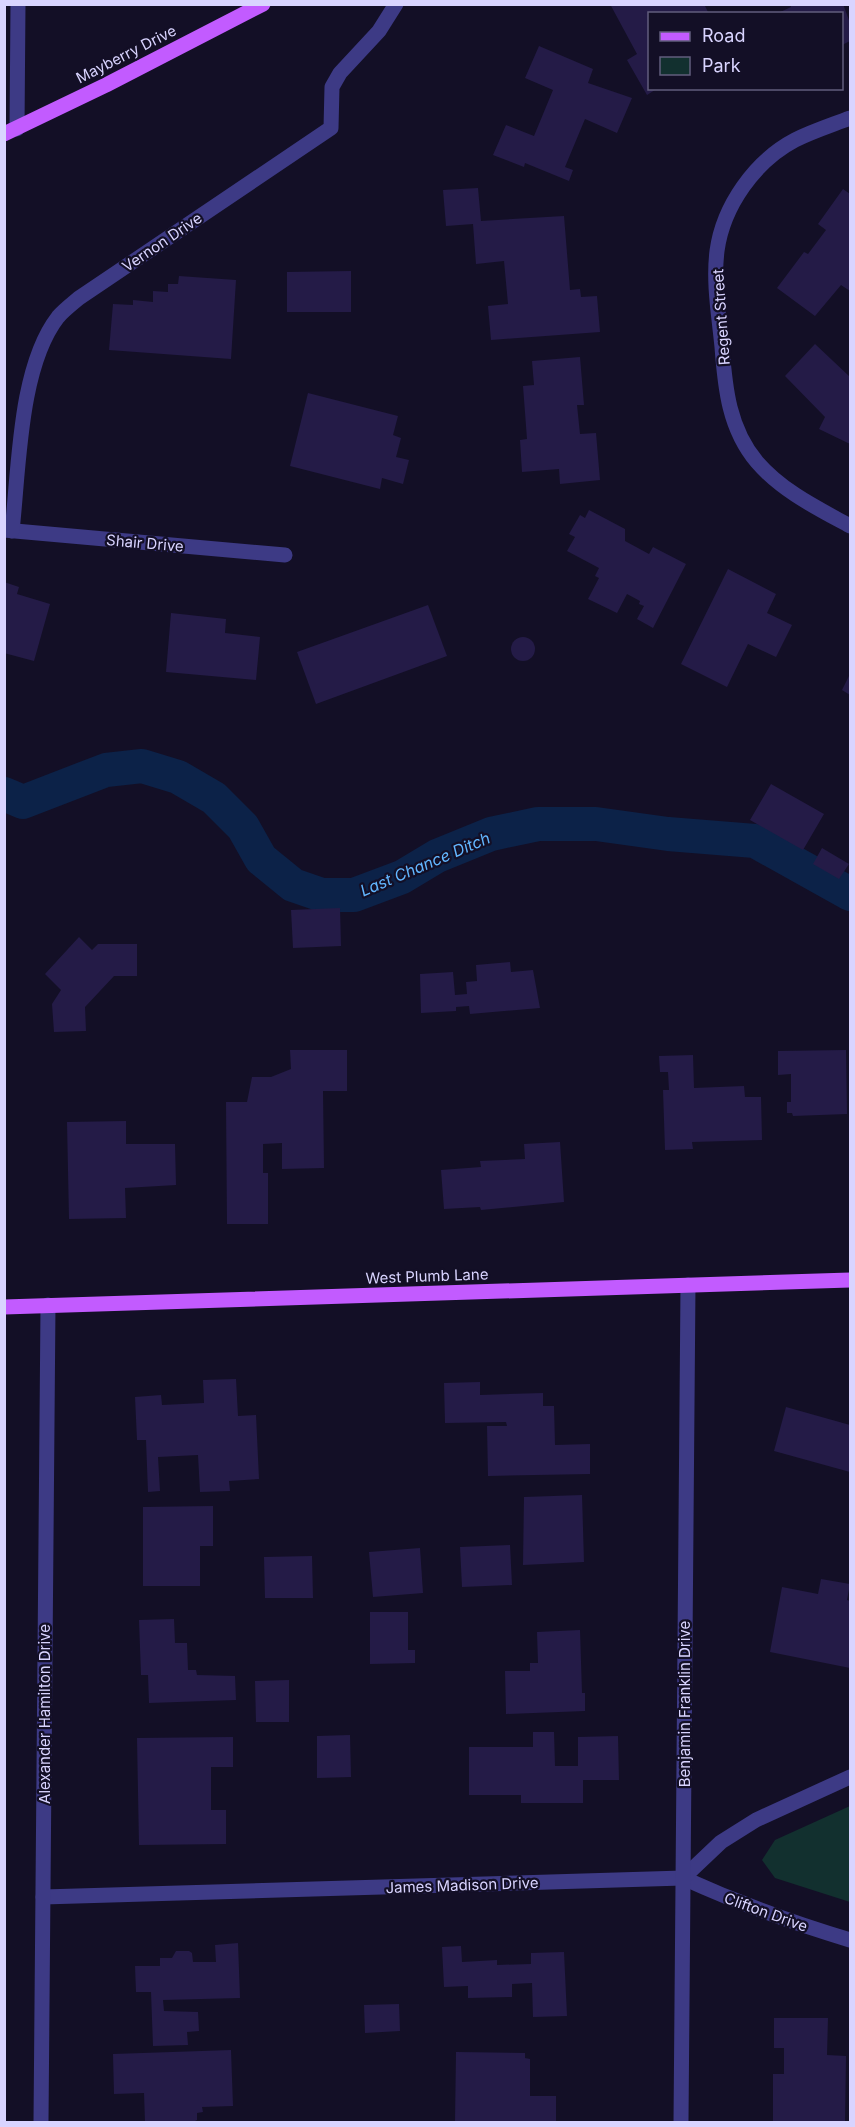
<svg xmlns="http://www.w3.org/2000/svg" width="855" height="2127" font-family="Inter,sans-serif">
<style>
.park{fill:#12302f}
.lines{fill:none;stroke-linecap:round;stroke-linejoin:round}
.canal{stroke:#0c2248;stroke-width:34}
.building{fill:#241b47}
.minor{stroke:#3d3a85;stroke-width:15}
.major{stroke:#c25bff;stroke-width:15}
.labels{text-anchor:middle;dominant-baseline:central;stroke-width:4.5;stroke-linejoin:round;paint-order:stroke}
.street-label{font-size:15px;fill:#d9d4ff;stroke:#130f26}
.water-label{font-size:16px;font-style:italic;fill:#62b6ff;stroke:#130f26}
</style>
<rect width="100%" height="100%" fill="#130f26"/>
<path class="park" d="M850,1806V1902L775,1878L762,1860L775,1840Z"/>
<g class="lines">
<path class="canal" d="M4,794L23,802L106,770L142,766L178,777L214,798L243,827L261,859L293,885L322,895H354L402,877L437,856L491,834L538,824H596L668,834L755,841L850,894"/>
</g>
<g class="building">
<path d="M610,4H704L709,14H650V88H658L647,95L627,60L637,54Z"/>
<path d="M790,4H843L850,23V41L842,45V14H776L791,7Z"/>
<path d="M539,46L593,69L588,83L632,98L617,133L585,119L565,167L573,170L569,181L525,163L524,167L493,155L506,125L534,136L553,90L525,78Z"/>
<path d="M478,188L481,221L564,216L570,290L580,289L581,297L597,296L600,332L491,340L488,306L508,304L504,261L476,264L473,224L446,226L443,190Z"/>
<path d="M843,189L850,194V291L841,285L815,316L777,288L804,252L808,254L826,230L818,224Z"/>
<path d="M351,271V312H287V272Z"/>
<path d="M179,276L236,280L231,359L109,350L113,304L133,305V300L153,302V291L168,292V284H178Z"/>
<path d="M815,344L850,377V444L819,429L825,417L785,376Z"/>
<path d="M580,357L584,405H577L580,434L596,433L600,480L560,484L559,469L522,472L520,440L527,439L523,386L534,385L532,361Z"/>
<path d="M308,393L398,416L393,435L401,438L396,457L409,460L403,484L382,478L380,489L290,466Z"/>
<path d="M589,510L625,529V541L649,554L653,547L686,564L653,628L637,619L644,606L639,604L640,601L627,594L617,613L588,599L599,578L595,576L599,568L567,551L575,537L569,534L580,515L585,518Z"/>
<path d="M728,569L776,594L767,613L792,625L776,657L748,644L727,687L681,664Z"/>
<path d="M4,582L19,587L17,594L50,604L34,661L4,653Z"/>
<path d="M428,605L447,656L316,704L297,652Z"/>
<path d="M171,613L226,619L225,633L260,637L256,680L166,672Z"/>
<circle cx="523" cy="649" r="12"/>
<path d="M850,674V695L842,690Z"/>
<path d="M771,784L824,814L803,850L750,820Z"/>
<path d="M822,848L849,864L839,879L813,864Z"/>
<path d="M340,908L341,946L293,948L291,910Z"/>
<path d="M79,937L92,950L98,944H137V976H114L85,1007L86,1031L54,1032L52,1004L61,990L45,974Z"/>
<path d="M510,962L511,972L533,970L540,1008L470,1014L469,1006L456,1007V1011L421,1013L420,974L453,972L455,995L467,994L466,982L477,981L476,965Z"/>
<path d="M290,1050H347V1091H323L324,1168L282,1169V1143L263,1144V1173H268V1224H227L226,1102H247L252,1077H271L291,1069Z"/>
<path d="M846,1050L847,1114L793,1116L792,1113H787V1102H791V1074L778,1075V1051Z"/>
<path d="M693,1055L694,1088L744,1086L745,1097H761L762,1140L692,1142L693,1149L665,1150L663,1090H669L668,1072H660L659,1056Z"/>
<path d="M126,1121V1144H175L176,1185L125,1188L126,1218L69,1219L67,1122Z"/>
<path d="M560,1142L564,1202L481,1210L480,1207L444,1209L441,1170L481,1167L480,1161L525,1159L524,1144Z"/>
<path d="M236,1379L238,1416L256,1415L259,1479L229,1481L230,1491L200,1492L198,1455L158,1457L160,1491L148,1492L146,1440H137L135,1397L161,1395L162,1405L204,1403L203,1380Z"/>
<path d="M480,1382V1395L543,1393V1406H554L555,1445L590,1444V1474L488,1476L487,1426H507L506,1422L445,1423L444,1383Z"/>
<path d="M786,1407L850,1425V1472L774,1451Z"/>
<path d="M582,1495L584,1562L523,1565L524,1497Z"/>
<path d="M213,1506V1546H200V1586H143V1507Z"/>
<path d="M510,1545L512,1585L462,1587L460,1547Z"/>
<path d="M420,1548L423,1593L373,1597L369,1552Z"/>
<path d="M312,1556L313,1598H265L264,1557Z"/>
<path d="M821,1579L850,1584L847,1600L850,1601V1668L770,1652L782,1587L818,1594Z"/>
<path d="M370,1612H408V1650H415V1663L370,1664Z"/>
<path d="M174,1619L175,1643H187L188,1670H196L197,1675L235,1676L236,1700L149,1703L148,1675H141L139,1620Z"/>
<path d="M580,1630L582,1693H585V1711L506,1714L505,1671H530V1663H538L537,1632Z"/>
<path d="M289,1680V1722H256L255,1681Z"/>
<path d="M533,1732H554L555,1766H578V1737L618,1736L619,1780H583V1803H521V1795H469V1747H533Z"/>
<path d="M350,1735L351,1777L317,1778V1736Z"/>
<path d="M233,1737V1767H211V1810H226V1844L139,1845L137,1738Z"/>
<path d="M238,1943L240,1998L163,2000L164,2011L198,2012L199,2031L187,2032L188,2045L153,2046L151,1992H136L135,1966H160V1958H172L176,1951H189L192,1953L193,1962H216L215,1945Z"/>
<path d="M461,1946L462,1962L497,1960V1965L531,1964V1953L564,1952L567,2016L533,2017L532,1983L512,1984V1997L468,1998V1986L444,1987L442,1947Z"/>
<path d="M399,2004L400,2031L365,2033L364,2005Z"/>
<path d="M774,2018H828L827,2055L846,2056L845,2122H773V2074H784V2048H774Z"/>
<path d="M231,2050L233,2106L202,2107L203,2112L197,2113V2120L193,2122H145L144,2093L114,2094L113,2054Z"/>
<path d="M456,2052L525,2053V2058L530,2059V2096H556V2122H455Z"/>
</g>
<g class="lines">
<g class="minor">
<path d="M850,118C832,125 813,131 795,140C755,161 723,206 717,251C713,283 719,316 722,347C725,388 729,429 757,462C782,491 817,508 850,526"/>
<path d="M17,129L18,4"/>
<path d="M4,530L285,555"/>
<path d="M12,531C19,469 19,367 58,317C64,310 72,304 79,298L331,128L332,87L340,73L379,31L396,4"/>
<path d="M683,1878C738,1903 793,1923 850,1940"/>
<path d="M43,1897L683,1878L721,1842L756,1820L850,1777"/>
<path d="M41,2122L48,1305"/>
<path d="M681,2122L688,1285"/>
</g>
<g class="major">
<path d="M4,134L106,85L263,4"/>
<path d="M4,1307L850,1280"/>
</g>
</g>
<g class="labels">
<g class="street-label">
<text transform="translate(126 54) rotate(-27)">Mayberry Drive</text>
<text transform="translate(162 242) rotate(-34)">Vernon Drive</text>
<text transform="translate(721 317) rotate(-94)">Regent Street</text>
<text transform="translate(145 543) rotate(5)">Shair Drive</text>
<text transform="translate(427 1276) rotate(-2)">West Plumb Lane</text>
<text transform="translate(684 1704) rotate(-90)">Benjamin Franklin Drive</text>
<text transform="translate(44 1714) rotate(-90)">Alexander Hamilton Drive</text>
<text transform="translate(462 1885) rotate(-2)">James Madison Drive</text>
<text transform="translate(766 1912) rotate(20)">Clifton Drive</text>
</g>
<g class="water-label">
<text transform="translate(425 864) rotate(-23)">Last Chance Ditch</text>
</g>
</g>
<rect width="855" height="2127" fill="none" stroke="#d9d4ff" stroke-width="12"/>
<rect x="648" y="12" width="195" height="78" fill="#130f26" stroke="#625e7d" stroke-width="1.5"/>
<rect x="660" y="32" width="30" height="9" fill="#c25bff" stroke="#625e7d" stroke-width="1.5"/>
<text x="702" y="42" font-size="18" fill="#d9d4ff">Road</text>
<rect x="660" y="57" width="30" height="18" fill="#12302f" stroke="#625e7d" stroke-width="1.5"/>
<text x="702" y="72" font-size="18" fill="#d9d4ff">Park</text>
</svg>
